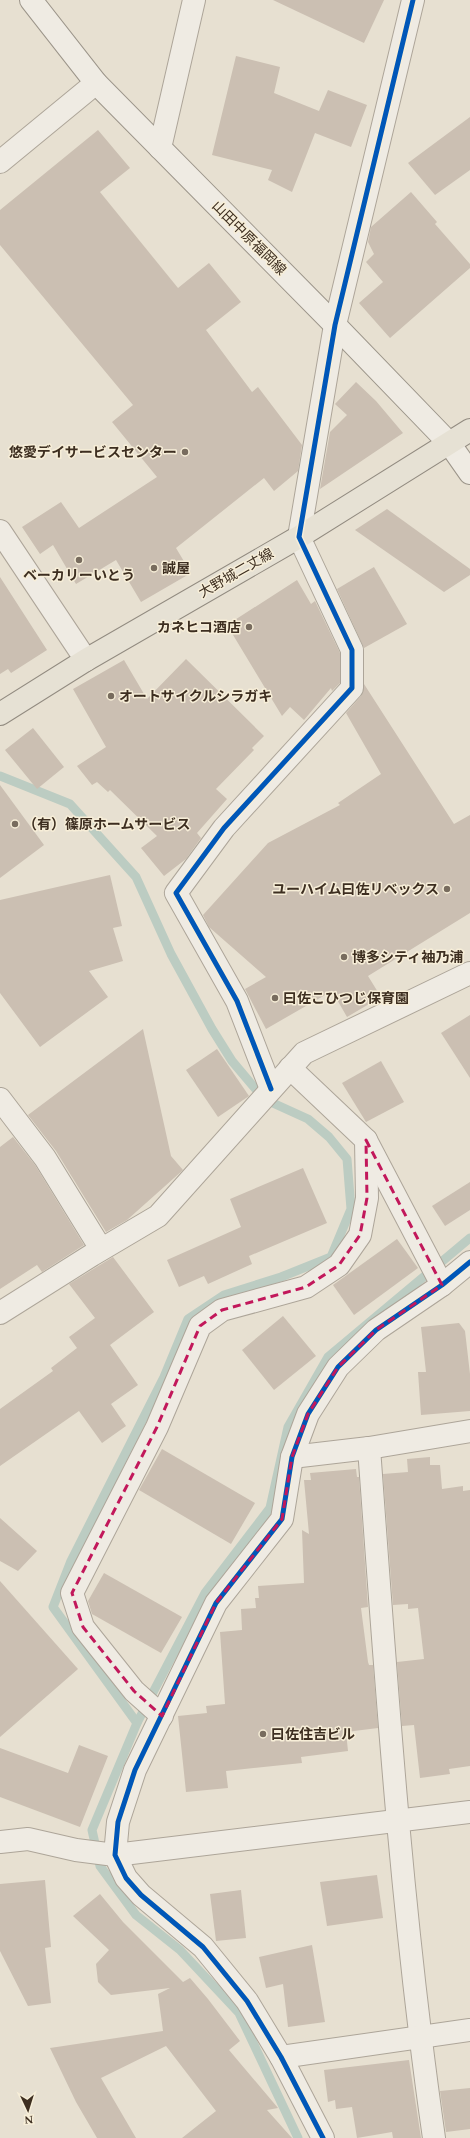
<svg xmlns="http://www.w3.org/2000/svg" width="470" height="2138" font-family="Spectral,'Noto Sans JP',serif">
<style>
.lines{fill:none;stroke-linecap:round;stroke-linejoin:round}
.stream{stroke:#bcccc2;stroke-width:9}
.building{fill:#cbbfb2}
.street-casing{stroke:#ada599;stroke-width:24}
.secondary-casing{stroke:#9c958a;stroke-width:24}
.primary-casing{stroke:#928b80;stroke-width:24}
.street{stroke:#efebe3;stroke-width:22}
.secondary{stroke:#efebe3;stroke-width:22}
.primary{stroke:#e6e1d4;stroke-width:22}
.cycleway-casing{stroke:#f7eed8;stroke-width:8}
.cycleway{stroke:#0057b8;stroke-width:5}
.marked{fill:none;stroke:#c2185b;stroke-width:3;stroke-dasharray:8 5;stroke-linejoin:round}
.poi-dot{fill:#786c5e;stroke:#f7eed8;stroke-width:1.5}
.labels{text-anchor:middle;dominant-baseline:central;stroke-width:3;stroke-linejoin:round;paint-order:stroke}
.street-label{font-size:14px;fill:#3d2e20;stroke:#f7eed8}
.poi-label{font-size:14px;font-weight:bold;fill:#3d2e20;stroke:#f7eed8;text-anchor:start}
</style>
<rect width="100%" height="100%" fill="#e7e0d1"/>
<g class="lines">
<g class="stream">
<path d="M0,776L70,804L136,877L171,954L212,1029L232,1061L264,1099L308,1119L329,1137L347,1159L351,1209L331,1257L281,1277L224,1295L188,1319L164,1377L71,1561L53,1607L137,1723"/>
<path d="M298,2138L239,2013L180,1950L136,1915L100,1866L92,1830L137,1723L205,1593L270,1508L288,1427L328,1357L470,1238"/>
</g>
</g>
<g class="building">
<path d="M273,0H384L364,43Z"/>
<path d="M236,56L280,67L274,93L319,111L328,90L367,105L351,147L315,133L292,192L268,180L272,170L212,155Z"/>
<path d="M470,117V170L435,195L408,163Z"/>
<path d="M98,130L130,168L100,192L178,288L209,263L241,302L206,330L252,392L258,387L302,445L298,471L274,491L264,478L176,548L191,573L141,602L116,560L76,584L53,545L40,554L22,527L61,502L79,528L157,477L112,422L133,405L0,245V210Z"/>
<path d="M411,192L437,222L435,224L470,264V268L390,338L359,303L383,282L366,262L374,254L368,242L371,227Z"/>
<path d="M356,382L376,401L403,433L320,489L330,432L347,415L335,404Z"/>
<path d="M387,509L470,569V575L444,592L355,530Z"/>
<path d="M374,567L407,624L364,648L337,589Z"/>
<path d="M0,577L47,650L11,673L8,669L0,674Z"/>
<path d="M297,580L311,604L315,601L340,653V683L332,691L331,688L304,720L290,707L282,716L227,625Z"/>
<path d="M186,659L264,736L252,748L254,750L216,789L227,799L197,833L201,838L186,859L164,876L141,848L157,836L110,790L108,792L97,782L92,785L77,766L106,747L73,689L124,660L147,699Z"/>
<path d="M364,684L454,824L470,815V913L368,976L381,997L347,1017L332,991L266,1029L245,989L266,977L209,927L203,915L268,843L340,805L338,803L381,774L346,713L361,696Z"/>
<path d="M33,728L64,767L37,789L5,750Z"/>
<path d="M0,785L44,845L0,878Z"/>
<path d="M110,875L122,926L113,928L123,961L89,971L108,997L40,1047L0,993V900Z"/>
<path d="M470,1015V1078L441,1033Z"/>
<path d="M143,1029L171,1156L183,1170L127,1220L106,1232L56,1151L28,1115Z"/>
<path d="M217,1049L249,1096L218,1117L186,1070Z"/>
<path d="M381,1061L404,1102L366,1122L342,1083Z"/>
<path d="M13,1137L35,1165L84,1245L42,1272L37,1265L0,1289V1147Z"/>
<path d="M303,1168L327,1223L249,1256L252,1264L208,1284L204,1276L179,1287L167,1260L241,1227L230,1199Z"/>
<path d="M470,1182V1210L445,1226L432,1206Z"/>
<path d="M397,1239L418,1268L354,1315L333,1285Z"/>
<path d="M113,1257L154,1312L110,1345L138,1385L111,1404L126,1426L102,1443L79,1411L0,1466V1409L53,1371L51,1368L77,1348L69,1337L95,1318L69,1284Z"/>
<path d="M283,1316L316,1356L274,1390L242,1350Z"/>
<path d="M459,1323L465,1331L470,1374V1411L421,1415L418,1372H426L421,1327Z"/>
<path d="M162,1449L255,1503L231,1544L139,1490Z"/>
<path d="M430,1457V1465H440L442,1489L463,1486V1491L470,1490V1766L449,1769L450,1774L420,1778L414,1725L402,1726L397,1662L424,1659L418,1608L408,1609V1604L393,1605L383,1474L408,1472L407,1459Z"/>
<path d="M356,1469L357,1477H359L368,1607L361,1608L368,1662L369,1665H373L378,1728L346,1732L348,1751L301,1757L302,1763L226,1771L228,1788L186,1792L178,1716L207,1713L206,1706L225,1704L220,1632L242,1630L241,1609L256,1608L255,1598H259L258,1586L304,1583L302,1530L309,1534L304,1480H311L310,1473Z"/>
<path d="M0,1518L37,1551L18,1571L0,1561Z"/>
<path d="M104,1573L182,1617L161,1653L92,1614L88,1601Z"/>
<path d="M0,1581L78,1669L0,1737Z"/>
<path d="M79,1745L108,1756L80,1827L0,1797V1748L68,1773Z"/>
<path d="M377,1875L383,1918L327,1926L320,1882Z"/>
<path d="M45,1880L51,1947L45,1948L51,2003L28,2006L0,1951V1884Z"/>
<path d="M241,1890L246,1938L216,1941L210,1894Z"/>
<path d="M100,1894L123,1922L183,1982L190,1978L208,1999L240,2041L229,2050L278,2108L267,2110L292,2138H182L216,2111L166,2046L101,2078L136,2138H97L76,2102L50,2048L163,2031L158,1994L170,1988L111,1995L98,1982L96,1964L109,1950L73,1916Z"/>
<path d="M312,1945L325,2022L288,2027L283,1984L266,1988L259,1957Z"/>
<path d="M409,2060L421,2138H393L392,2132L357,2138L352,2107L336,2109L335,2100L328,2102L324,2070Z"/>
<path d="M470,2088V2129L446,2132L440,2091Z"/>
</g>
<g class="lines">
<defs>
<g id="street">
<path d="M160,148L194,0"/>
<path d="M0,162L96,83"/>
<path d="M0,531L86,660"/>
<path d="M290,1068L366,1140L442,1285"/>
<path d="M271,1089L237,1001L176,893L224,828L352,688V650L299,537L335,325L413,0"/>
<path d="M0,1099L45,1158L101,1249"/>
<path d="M0,1313L92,1255L158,1216L304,1053L470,973"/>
<path d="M369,1448C386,1679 401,1909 434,2138"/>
<path d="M292,1457L369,1448L470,1431"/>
<path d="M162,1716L134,1691L83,1627L72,1593L157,1427L200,1326L222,1310L306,1287L339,1265L360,1235L367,1198L366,1140"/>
<path d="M0,1842L28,1839L76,1850L115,1855L470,1812"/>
<path d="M281,2057L470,2030"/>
<path d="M323,2138L281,2057L247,2001L203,1947L141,1895L126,1878L115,1855L118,1822L135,1770L216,1603L282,1519L292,1457L308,1414L338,1367L376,1330L442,1285L470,1262"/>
</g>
<path id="secondary" d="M31,0L96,83L335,325L449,443L470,473"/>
<path id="primary" d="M0,714L86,660L299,537L470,430"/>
</defs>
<use href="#street" class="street-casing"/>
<use href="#secondary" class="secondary-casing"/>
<use href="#primary" class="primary-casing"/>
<use href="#street" class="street"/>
<use href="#secondary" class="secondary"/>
<use href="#primary" class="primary"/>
<defs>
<g id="cycleway">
<path d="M271,1089L237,1001L176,893L224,828L352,688V650L299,537L335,325L413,0"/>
<path d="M323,2138L281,2057L247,2001L203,1947L141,1895L126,1878L115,1855L118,1822L135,1770L216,1603L282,1519L292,1457L308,1414L338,1367L376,1330L442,1285L470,1262"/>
</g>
</defs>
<use href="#cycleway" class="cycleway-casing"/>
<use href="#cycleway" class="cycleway"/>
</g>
<path class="marked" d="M366,1140L442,1285L376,1330L338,1367L308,1414L292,1457L282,1519L216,1603L162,1716L134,1691L83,1627L72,1593L157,1427L200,1326L222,1310L306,1287L339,1265L360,1235L367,1198Z"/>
<g class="poi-dot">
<circle cx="185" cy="452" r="4"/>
<circle cx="79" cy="560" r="4"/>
<circle cx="154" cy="568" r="4"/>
<circle cx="249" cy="627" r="4"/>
<circle cx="111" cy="696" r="4"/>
<circle cx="15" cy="824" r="4"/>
<circle cx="447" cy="889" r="4"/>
<circle cx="344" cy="957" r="4"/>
<circle cx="275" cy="998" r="4"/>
<circle cx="263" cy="1734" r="4"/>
</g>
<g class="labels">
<g class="street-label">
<text transform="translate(249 238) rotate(45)">山田中原福岡線</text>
<text transform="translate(236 573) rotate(-30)">大野城二丈線</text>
</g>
<g class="poi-label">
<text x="177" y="452" text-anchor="end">悠愛デイサービスセンター</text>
<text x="162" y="568">誠屋</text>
<text x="79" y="575" text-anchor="middle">ベーカリーいとう</text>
<text x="241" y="627" text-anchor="end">カネヒコ酒店</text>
<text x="119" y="696">オートサイクルシラガキ</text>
<text x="23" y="824">（有）篠原ホームサービス</text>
<text x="439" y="889" text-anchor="end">ユーハイム曰佐リベックス</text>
<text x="352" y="957">博多シティ袖乃浦</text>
<text x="283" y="998">曰佐こひつじ保育園</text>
<text x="271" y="1734">曰佐住吉ビル</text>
</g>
</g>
<g transform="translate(28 2110) rotate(176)" stroke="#f7eed8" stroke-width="3" paint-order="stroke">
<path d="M0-3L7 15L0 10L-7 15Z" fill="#3d2e20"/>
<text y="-6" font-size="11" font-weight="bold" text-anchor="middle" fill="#3d2e20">N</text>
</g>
</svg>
